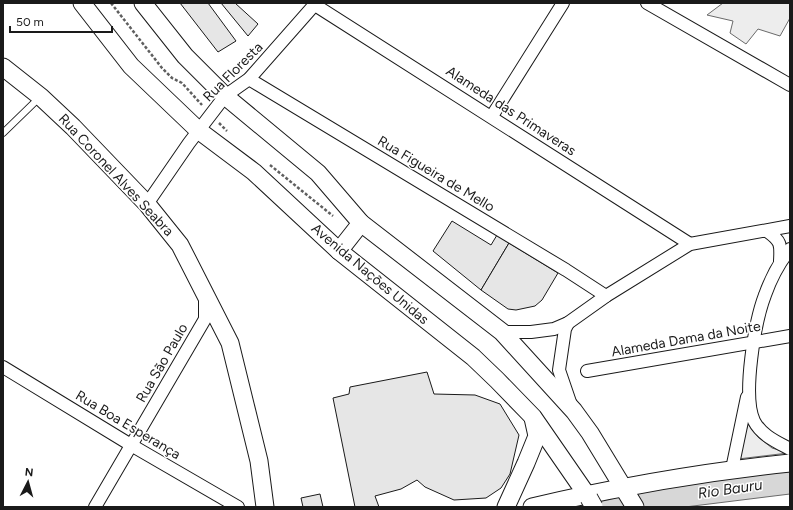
<svg xmlns="http://www.w3.org/2000/svg" width="793" height="510" font-family="Figtree,sans-serif">
<style>
.built{fill:#ededed;stroke:#6a6a6a}
.water{fill:#d7d7d7;stroke:#6a6a6a}
.building{fill:#e6e6e6;stroke:#1a1a1a}
.lines{fill:none;stroke-linecap:round;stroke-linejoin:round}
.lane-casing{stroke:#1a1a1a;stroke-width:8}
.street-casing{stroke:#1a1a1a;stroke-width:14}
.secondary-casing{stroke:#1a1a1a;stroke-width:19}
.path{stroke:#5f5f5f;stroke-width:2.5;stroke-dasharray:3 2;stroke-linecap:butt}
.lane{stroke:#fff;stroke-width:6}
.street{stroke:#fff;stroke-width:12}
.secondary{stroke:#fff;stroke-width:17}
.secondary-bridge-casing{stroke:#1a1a1a;stroke-width:19;stroke-linecap:butt}
.secondary-bridge{stroke:#fff;stroke-width:17}
.labels{text-anchor:middle;dominant-baseline:central;stroke-width:3;stroke-linejoin:round;paint-order:stroke}
.street-label{font-size:14px;fill:#1a1a1a;stroke:#fff}
.water-label{font-size:15px;font-style:italic;fill:#1a1a1a;stroke:#fff}
</style>
<rect width="100%" height="100%" fill="#fff"/>
<g class="built">
<path d="M723,3H790V18L780,36L758,29L746,44L730,33L733,21L707,15Z"/>
<path d="M748,424L758,437L772,448L788,453L738,459Z"/>
</g>
<path class="water" d="M790,465V494L685,507H573L708,474Z"/>
<g class="building">
<path d="M180,3H208L236,41L218,52Z"/>
<path d="M221,3H235L258,24L248,36Z"/>
<path d="M452,221L491,245L497,235L509,243L481,290L433,251Z"/>
<path d="M509,243L558,273L542,300L535,306L516,310L508,309L481,290Z"/>
<path d="M427,372L434,394L475,395L500,404L519,435L510,474L501,488L486,498L454,500L425,487L417,480L401,489L375,496L379,507H355L333,398L349,394L350,387Z"/>
<path d="M320,494L323,507H303L301,498Z"/>
</g>
<g class="lines">
<defs>
<path id="lane" d="M3,133L39,98"/>
<g id="street">
<path d="M647,3L790,85"/>
<path d="M315,5L690,244"/>
<path d="M249,79L566,270L606,296"/>
<path d="M492,116L563,3"/>
<path d="M147,204L189,143L225,96L249,79L316,3"/>
<path d="M767,231C781,241 781,244 780,261"/>
<path d="M790,249C779,263 771,278 765,295C755,321 742,396 754,421C761,435 777,442 790,449"/>
<path d="M568,323L565,329L559,370L571,405"/>
<path d="M502,332H531L554,329L568,323L606,296L690,244L790,226"/>
<path d="M3,367L131,445L238,507"/>
<path d="M587,371L790,336"/>
<path d="M732,469L747,397"/>
<path d="M95,507L205,319V298"/>
</g>
<g id="secondary">
<path d="M82,3L131,66L198,130L254,172L339,251L473,357L497,380L533,417L589,498"/>
<path d="M143,3L185,56L225,96L318,173L361,223L502,332L574,411L590,433L635,507"/>
<path d="M3,67L41,97L73,127L147,204L180,245L230,343L259,461L265,507"/>
<path d="M339,251L361,223"/>
<path d="M506,507L526,463L537,436L533,418"/>
<path d="M532,507C617,487 703,472 790,463"/>
</g>
</defs>
<use href="#lane" class="lane-casing"/>
<use href="#street" class="street-casing"/>
<use href="#secondary" class="secondary-casing"/>
<g class="path">
<path d="M111,3L162,68L172,78L182,83L202,105"/>
<path d="M219,123L227,131"/>
<path d="M270,165L333,216"/>
</g>
<use href="#lane" class="lane"/>
<use href="#street" class="street"/>
<use href="#secondary" class="secondary"/>
<defs>
<path id="secondary-bridge" d="M589,498L594,507"/>
</defs>
<use href="#secondary-bridge" class="secondary-bridge-casing"/>
<use href="#secondary-bridge" class="secondary-bridge"/>
</g>
<g class="labels">
<g class="street-label">
<text transform="translate(233 72) rotate(-45)">Rua Floresta</text>
<text transform="translate(511 111) rotate(33)">Alameda das Primaveras</text>
<text transform="translate(436 174) rotate(31)">Rua Figueira de Mello</text>
<text transform="translate(116 175) rotate(47)">Rua Coronel Alves Seabra</text>
<text transform="translate(370 274) rotate(40)">Avenida Nações Unidas</text>
<text transform="translate(686 339) rotate(-10)">Alameda Dama da Noite</text>
<text transform="translate(162 363) rotate(-60)">Rua São Paulo</text>
<text transform="translate(128 425) rotate(31)">Rua Boa Esperança</text>
</g>
<g class="water-label">
<text transform="translate(730 489) rotate(-8)">Rio Bauru</text>
</g>
</g>
<rect width="793" height="510" fill="none" stroke="#1a1a1a" stroke-width="8"/>
<g transform="translate(28 482) rotate(6)" stroke="#ffffff" stroke-width="3" paint-order="stroke">
<path d="M0-3L7 15L0 10L-7 15Z" fill="#1a1a1a"/>
<text y="-6" font-size="11" font-weight="bold" text-anchor="middle" fill="#1a1a1a">N</text>
</g>
<path d="M10 26v6h102v-6" fill="none" stroke="#1a1a1a" stroke-width="2"/>
<text x="16" y="26" font-size="12" fill="#1a1a1a" stroke="#ffffff" stroke-width="3" paint-order="stroke">50 m</text>
</svg>
